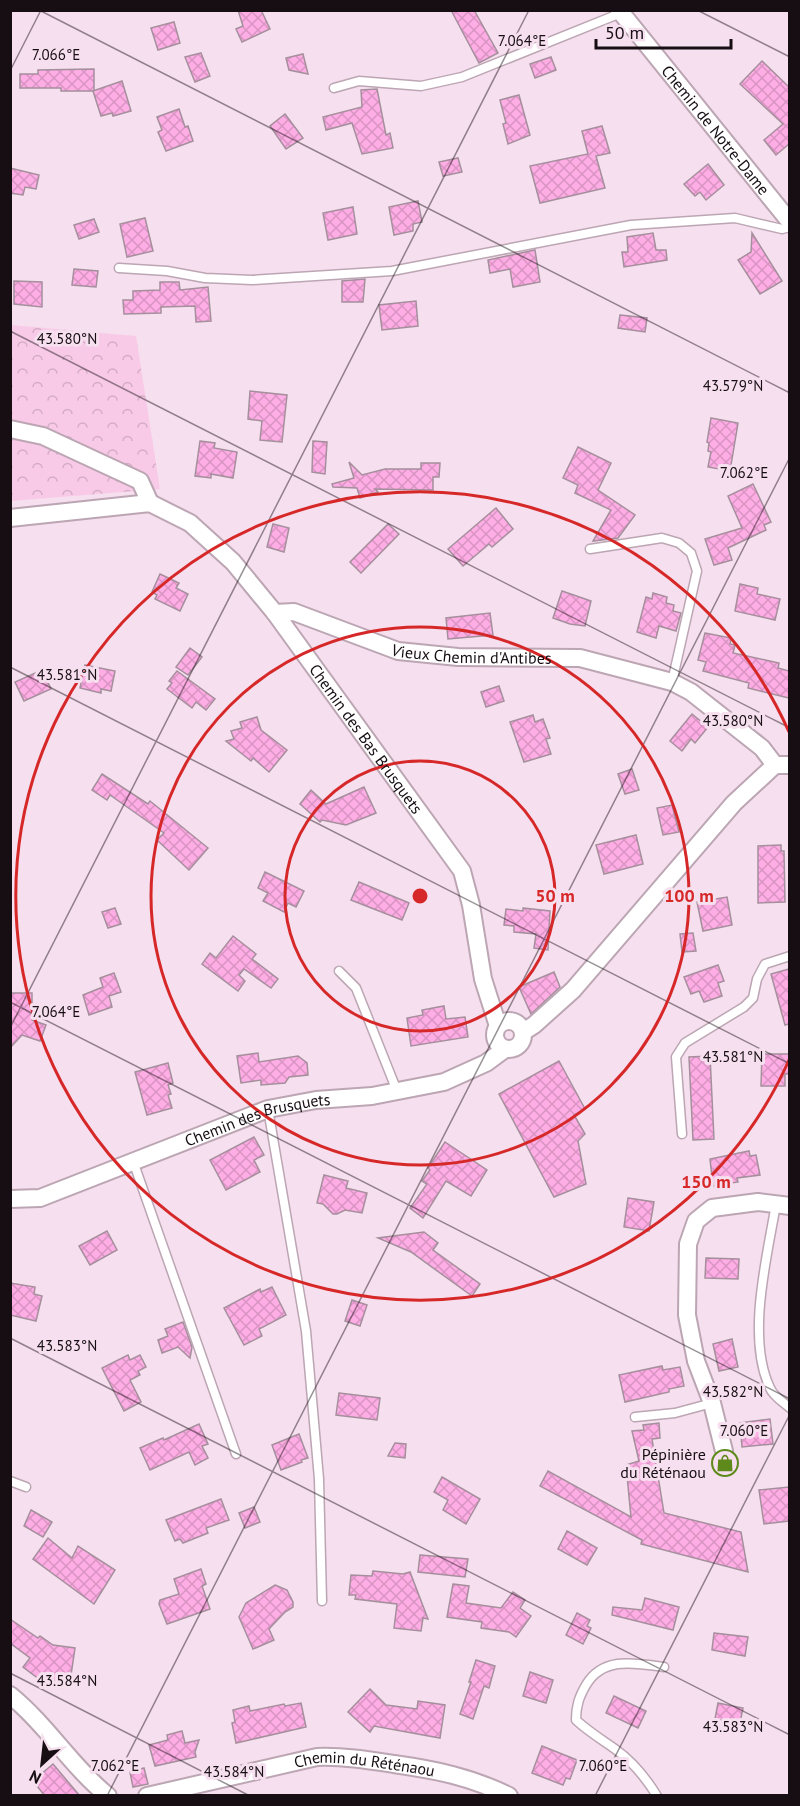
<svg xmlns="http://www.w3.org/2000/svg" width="800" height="1806" font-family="'PT Sans',sans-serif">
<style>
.forest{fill:url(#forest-crowns)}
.building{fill:url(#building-cross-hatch);stroke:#a58f9d;stroke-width:1.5}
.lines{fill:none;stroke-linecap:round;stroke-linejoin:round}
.lane-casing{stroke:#bca6b3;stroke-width:11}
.street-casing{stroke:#bca6b3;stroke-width:20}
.lane{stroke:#fff;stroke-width:8}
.street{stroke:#fff;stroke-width:16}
.ticks{fill:none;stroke:#160e13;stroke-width:1.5;stroke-opacity:0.45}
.ring{fill:none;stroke:#d62828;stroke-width:3}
.labels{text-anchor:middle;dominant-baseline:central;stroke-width:6;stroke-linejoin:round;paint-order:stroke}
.street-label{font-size:16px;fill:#160e13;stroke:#f6dfee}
.poi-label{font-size:16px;fill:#160e13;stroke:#f6dfee;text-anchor:end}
.ticks-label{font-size:15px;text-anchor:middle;fill:#160e13;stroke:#f6dfee;stroke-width:6;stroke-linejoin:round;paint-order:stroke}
.centre{fill:#d62828;stroke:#f6dfee;stroke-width:3}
.ring-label{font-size:18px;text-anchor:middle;font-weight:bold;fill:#d62828;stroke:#f6dfee;stroke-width:6;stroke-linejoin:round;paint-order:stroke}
</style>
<defs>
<pattern id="forest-crowns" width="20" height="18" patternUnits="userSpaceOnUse" patternTransform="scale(1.5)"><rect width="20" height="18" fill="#f8cae7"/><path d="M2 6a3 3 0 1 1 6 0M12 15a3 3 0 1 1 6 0" fill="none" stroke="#d4acc5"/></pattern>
<pattern id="building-cross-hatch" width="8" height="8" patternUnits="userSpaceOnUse" patternTransform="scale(1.5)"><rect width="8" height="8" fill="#feaee4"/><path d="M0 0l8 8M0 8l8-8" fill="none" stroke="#d994c3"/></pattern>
</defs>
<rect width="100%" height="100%" fill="#f6dfee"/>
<path class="forest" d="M11,325L136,336L160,489L11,501Z"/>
<g class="building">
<path d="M238,10H261L270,29L242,42L236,29L243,26Z"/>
<path d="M451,10H474L498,53L479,63Z"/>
<path d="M174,22L180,43L158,50L151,28Z"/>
<path d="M201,53L210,76L195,82L185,57Z"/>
<path d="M303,54L308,74L289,70L286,58Z"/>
<path d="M551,57L556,70L535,78L530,64Z"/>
<path d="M762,61L789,87V144L776,155L764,140L783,124L740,84Z"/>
<path d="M94,69V91H61V88H20V74H38V70Z"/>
<path d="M122,81L131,111L113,116L112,113L101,116L93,91Z"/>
<path d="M377,89L386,135L390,133L393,148L362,154L352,123L326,130L323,117L362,107L361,90Z"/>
<path d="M519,95L530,135L508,144L503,124L506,123L500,100Z"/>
<path d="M179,109L185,127L188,126L193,141L166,151L158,132L162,130L157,117Z"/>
<path d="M285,114L303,138L286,149L270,126Z"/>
<path d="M602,126L610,153L596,156L605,188L540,203L530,166L588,154L582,131Z"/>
<path d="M458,158L462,172L443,176L439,162Z"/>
<path d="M708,164L724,185L706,200L700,192L695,196L684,184Z"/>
<path d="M10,168L39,175L36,189L25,187L23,195L10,193Z"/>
<path d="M418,201L422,222L413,224V231L394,235L389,207Z"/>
<path d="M353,207L357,234L328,240L323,213Z"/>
<path d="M145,218L153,251L127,257L120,224Z"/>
<path d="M94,219L99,232L79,239L74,225Z"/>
<path d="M653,233L656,250H666L667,260L624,267L622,252H628L627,237Z"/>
<path d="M752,233L782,281L760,294L738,260L751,252Z"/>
<path d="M535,250L540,282L513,287L510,269L490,273L488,260Z"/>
<path d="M74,269L98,271L96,287L72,285Z"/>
<path d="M365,279L363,302H342V281Z"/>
<path d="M14,281L42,282V307L14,304Z"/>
<path d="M160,282H179L180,290L208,287L211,321L196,322L195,306L161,307V313L124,314L123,300H133V291L160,290Z"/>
<path d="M416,301L418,326L382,330L379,305Z"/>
<path d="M620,315L647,318L645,332L618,328Z"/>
<path d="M250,391L287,395L282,442L260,440L262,421L248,419Z"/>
<path d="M711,418L738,423L730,471L708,467L711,452L708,451L709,443L707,442Z"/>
<path d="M200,441L215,443L214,448L237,452L233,478L211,474V478L195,476Z"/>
<path d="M313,441L327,442L325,474L312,472Z"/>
<path d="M578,447L611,463L598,490L635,515L618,538L593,541L611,510L575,493L578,485L563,478Z"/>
<path d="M349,462L362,475L385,469H421V463H440L439,477H433V490L375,489L378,492L360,498L357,488L333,487L332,484L354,478Z"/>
<path d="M753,484L771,522L764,525L766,530L728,548L732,560L714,565L705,539L742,528L728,496Z"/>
<path d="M496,508L513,529L492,547L489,544L463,566L448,549Z"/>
<path d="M273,524L289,528L284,552L267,547Z"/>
<path d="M388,524L399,534L361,573L350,562Z"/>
<path d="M160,574L179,583L176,588L188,594L180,611L155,599L157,595L152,592Z"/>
<path d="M740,584L758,588L757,594L780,599L775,620L735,611Z"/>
<path d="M562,591L591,601L585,626L570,624L553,618Z"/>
<path d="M653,593L667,597L666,603L674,605L673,611L681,613L676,631L659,626L656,638L637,632L646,597L652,599Z"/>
<path d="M490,613L493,635L448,639L446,618Z"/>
<path d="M705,633L731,638L730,644L735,645L733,653L779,663L778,668L789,671V698L748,688L749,683L703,671L706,662L698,660Z"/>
<path d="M190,648L202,657L188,675L176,667Z"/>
<path d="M85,665L115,671L111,691L101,689V693L80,688Z"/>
<path d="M42,670L51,689L24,701L15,682Z"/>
<path d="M177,671L215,699L206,710L196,702L192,708L167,689L172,683L169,681Z"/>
<path d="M499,686L504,701L486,707L481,692Z"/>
<path d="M692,714L708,727L695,743L691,739L682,751L670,741Z"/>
<path d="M533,715L535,722L543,719L550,738L546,739L551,754L524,762L510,722Z"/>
<path d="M257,717L261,730L287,750L269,772L253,758L251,761L226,741L234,739L231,731L242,728L240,722Z"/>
<path d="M632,769L639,790L625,794L618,774Z"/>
<path d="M102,774L148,804L150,801L208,848L189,870L157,840L164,833L110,795L107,800L92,790Z"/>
<path d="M364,787L376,813L346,825L322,820L320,822L300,804L311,790L326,804Z"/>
<path d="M672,805L679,832L663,835L657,808Z"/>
<path d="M636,835L643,864L604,874L596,845Z"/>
<path d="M781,845V851H784L785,902L758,903V846Z"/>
<path d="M265,872L304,891L296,907L288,903L284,912L263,901L268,893L258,888Z"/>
<path d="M359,882L409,903L402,920L351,900Z"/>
<path d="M727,897L732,925L703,931L697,902Z"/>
<path d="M115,908L121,924L108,928L102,912Z"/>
<path d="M523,908L550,911L548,950L534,948L536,934L514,932V926L504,925L506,909L523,911Z"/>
<path d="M693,933L696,951L682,952L680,934Z"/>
<path d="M233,936L256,954L252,959L278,979L271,988L244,969L239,975L245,981L238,991L202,964L210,953L216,958Z"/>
<path d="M718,965L724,981L718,983L722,996L704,1002L699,991L691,994L684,977Z"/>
<path d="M789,969V1024L785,1025L771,974Z"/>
<path d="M554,972L560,987L531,1014L519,987Z"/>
<path d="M114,973L121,992L109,996L112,1007L89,1015L83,995L103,987L100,978Z"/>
<path d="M11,993H32V1020L46,1025L40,1041L22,1035L10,1048Z"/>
<path d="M444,1006L446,1019L465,1017L468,1037L411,1046L407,1018L423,1015L422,1010Z"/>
<path d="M258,1053L259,1062L298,1056L307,1063L308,1075L289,1077L285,1083L261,1085V1080L241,1083L237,1056Z"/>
<path d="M762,1054H789V1074H785V1086H761Z"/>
<path d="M710,1056L714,1139L693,1140L689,1057Z"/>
<path d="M559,1061L585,1109L574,1115L585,1134L578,1141L586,1184L554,1197L499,1094Z"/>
<path d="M168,1063L173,1083L168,1085L171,1094L168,1095L172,1108L147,1115L135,1072Z"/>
<path d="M254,1137L264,1155L254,1160L260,1172L226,1190L210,1160Z"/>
<path d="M445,1142L487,1170L471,1196L446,1181L423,1218L410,1208L427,1184L422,1181L430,1170L428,1168Z"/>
<path d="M749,1151L750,1156L756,1155L760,1175L737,1178L738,1182L713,1186L710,1159Z"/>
<path d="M324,1175L348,1181L346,1188L367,1193L362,1213L345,1210L337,1214H333L323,1204L317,1203Z"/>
<path d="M628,1198L654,1202L649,1231L624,1227Z"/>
<path d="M107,1231L117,1250L90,1265L79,1246Z"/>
<path d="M424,1232L438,1243L433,1250L480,1284L472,1296L411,1252L378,1238Z"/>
<path d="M706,1258L739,1259L738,1279L705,1278Z"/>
<path d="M10,1283L35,1287L34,1294L42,1296L36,1321L10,1315Z"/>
<path d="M272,1287L286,1315L259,1329L262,1336L244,1345L224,1308L260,1289L261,1292Z"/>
<path d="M352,1300L367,1305L360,1326L345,1321Z"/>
<path d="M183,1322L192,1347L190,1358L178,1347L162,1353L158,1340L168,1336L165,1329Z"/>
<path d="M732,1339L738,1367L719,1371L713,1344Z"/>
<path d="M128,1355L130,1360L140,1355L146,1367L138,1371L140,1375L130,1380L141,1402L124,1411L102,1368Z"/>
<path d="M662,1366L663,1370L680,1367L684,1386L669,1389V1392L625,1402L619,1375Z"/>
<path d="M339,1393L380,1398L377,1420L336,1415Z"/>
<path d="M770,1419L773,1444L742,1447L740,1423Z"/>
<path d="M659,1423L660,1438L652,1439L664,1513L741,1532L748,1572L641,1544L642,1540L540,1486L548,1471L631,1517L626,1465L639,1461L632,1431L644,1430L643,1425Z"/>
<path d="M199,1424L208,1444L202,1446L208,1458L195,1465L189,1452L150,1470L140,1448L163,1438L164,1440Z"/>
<path d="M299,1434L308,1458L301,1460L302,1462L281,1470L272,1445Z"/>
<path d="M395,1443L406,1444L405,1458L388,1456Z"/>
<path d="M442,1477L480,1499L466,1524L443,1510L448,1500L434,1492Z"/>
<path d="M789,1487V1521L764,1524L759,1490Z"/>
<path d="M221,1499L229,1520L206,1528L208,1533L183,1543L180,1539L175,1541L166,1520Z"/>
<path d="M254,1507L260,1522L245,1528L239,1513Z"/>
<path d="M31,1510L52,1522L43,1537L24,1526Z"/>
<path d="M567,1531L597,1548L587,1565L558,1549Z"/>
<path d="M48,1538L72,1558L78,1546L115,1570L94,1604L33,1559Z"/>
<path d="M420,1555L468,1559L465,1577L418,1572Z"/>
<path d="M201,1569L206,1584L202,1586L210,1609L167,1624L159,1604L160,1600L179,1594L174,1579Z"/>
<path d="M373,1571L403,1574L410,1572L428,1619L423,1618L421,1631L394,1628L397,1604L355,1599L356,1595H349L351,1575L372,1576Z"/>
<path d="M453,1584L469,1586L466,1603L501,1608L513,1592L525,1600L520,1608L531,1616L516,1637L509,1632L481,1628L482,1622L447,1617Z"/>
<path d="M275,1585L287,1590L293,1602V1607L285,1612L269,1629L274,1640L253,1649L239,1617L246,1603Z"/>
<path d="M645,1598L679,1607L673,1630L612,1615L613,1607L642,1610Z"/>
<path d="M577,1613L590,1620L587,1626L591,1628L583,1644L566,1635Z"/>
<path d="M10,1619L38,1638L40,1636L53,1645L75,1648L70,1682L39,1679L23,1667L30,1658L10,1643Z"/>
<path d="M714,1633L748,1637L745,1656L712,1650Z"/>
<path d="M476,1660L495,1666L489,1688L484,1686L473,1719L460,1714L471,1682H469Z"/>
<path d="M530,1672L553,1680L546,1703L523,1696Z"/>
<path d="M370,1689L386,1705L417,1709L418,1701L445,1705L440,1738L374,1726L370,1732L348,1712Z"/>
<path d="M614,1696L646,1711L638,1728L606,1713Z"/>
<path d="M301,1703L306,1727L236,1743L232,1723L235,1722L233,1710L249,1706L250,1711L284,1704L285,1706Z"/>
<path d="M718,1703L743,1708L740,1723L715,1719Z"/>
<path d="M182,1731L185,1743L199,1740L195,1752L196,1757L155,1766L149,1745L168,1740L167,1735Z"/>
<path d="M542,1746L577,1760L570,1779L566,1778L563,1785L532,1773Z"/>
<path d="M53,1764L80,1796H45L33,1781Z"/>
<path d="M144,1768L148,1784L133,1787L130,1772Z"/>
</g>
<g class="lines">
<defs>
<g id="lane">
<path d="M334,88L359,81L421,86L462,77L621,13"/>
<path d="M119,268L167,271L205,278L252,280L392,271L631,225L735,218L782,229L790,227"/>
<path d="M590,549L662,538L679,543L691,553L697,571L672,682"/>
<path d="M339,971L356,988L397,1091"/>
<path d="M268,1109L306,1331L319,1479L322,1601"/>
<path d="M682,1134L676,1057L685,1043L744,1007L753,998L757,979L765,964L790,956"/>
<path d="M133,1161L236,1454"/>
<path d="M776,1204C767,1257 746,1338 770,1388C773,1396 783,1402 790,1408"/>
<path d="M635,1417L675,1413L712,1403"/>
<path d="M10,1481L26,1487"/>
<path d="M657,1796C646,1778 632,1761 615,1749C601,1739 589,1732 576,1720C576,1706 579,1697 586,1685C603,1656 635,1663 664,1667"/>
</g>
<g id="street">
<path id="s1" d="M619,10L790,222"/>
<path d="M10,429L43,436L140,481L150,503"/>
<path id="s2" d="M10,518L150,503L190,523L233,562L275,613L462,871L471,905L483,979L498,1026"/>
<path id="s3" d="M275,613L294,612L398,651L458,657L580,658L672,682L691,692L762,748L775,765"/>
<circle cx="509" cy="1035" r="14"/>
<path d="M523,1032L534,1025L573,990L734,803L775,765H790"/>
<path id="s4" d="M10,1199L40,1198L268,1109L316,1100L372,1096L444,1082L486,1063L505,1049"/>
<path d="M724,1451L712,1403L696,1361L687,1315L688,1244L696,1221L712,1208L758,1202L790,1206"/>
<path d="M10,1695C47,1725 71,1766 108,1796"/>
<path id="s5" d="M147,1796L317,1757C343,1756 368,1760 394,1764C436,1770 471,1777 509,1796"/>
</g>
</defs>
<use href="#lane" class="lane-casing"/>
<use href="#street" class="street-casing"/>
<use href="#lane" class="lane"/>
<use href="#street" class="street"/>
</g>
<path class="ticks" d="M39,10L790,393M697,10L790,57M10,71L41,10M10,331L790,728M10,667L790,1064M10,1002L790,1399M10,1028L529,10M10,1338L790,1735M10,1673L250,1796M107,1796L790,457M595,1796L790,1414"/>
<g class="ring">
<circle cx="420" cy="896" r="135"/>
<circle cx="420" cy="896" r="269"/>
<path d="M789 1060A404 404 0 1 1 789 732"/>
</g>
<defs>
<symbol id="shop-ring" viewBox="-11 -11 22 22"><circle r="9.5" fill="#f6dfee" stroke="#5e8a1b" stroke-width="1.5"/><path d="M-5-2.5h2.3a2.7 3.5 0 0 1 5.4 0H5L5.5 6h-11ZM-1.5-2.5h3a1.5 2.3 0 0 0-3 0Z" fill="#5e8a1b"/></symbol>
</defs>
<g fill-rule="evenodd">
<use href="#shop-ring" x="710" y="1448" width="30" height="30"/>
</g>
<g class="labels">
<g class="street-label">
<text stroke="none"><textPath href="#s1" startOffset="154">Chemin de Notre-Dame</textPath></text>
<text stroke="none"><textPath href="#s3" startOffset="204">Vieux Chemin d'Antibes</textPath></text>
<text stroke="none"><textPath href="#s2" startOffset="465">Chemin des Bas Brusquets</textPath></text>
<text stroke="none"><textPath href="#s4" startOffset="262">Chemin des Brusquets</textPath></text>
<text stroke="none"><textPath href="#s5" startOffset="222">Chemin du Réténaou</textPath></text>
</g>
<g class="poi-label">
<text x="706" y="1454">Pépinière<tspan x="706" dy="18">du Réténaou</tspan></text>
</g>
</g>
<g class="ticks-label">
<text x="522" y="46">7.064°E</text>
<text x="56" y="60">7.066°E</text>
<text x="67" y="344">43.580°N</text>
<text x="733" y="391">43.579°N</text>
<text x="744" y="478">7.062°E</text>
<text x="67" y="680">43.581°N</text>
<text x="733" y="726">43.580°N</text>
<text x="56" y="1017">7.064°E</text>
<text x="733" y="1062">43.581°N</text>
<text x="67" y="1351">43.583°N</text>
<text x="733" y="1397">43.582°N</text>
<text x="744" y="1436">7.060°E</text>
<text x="67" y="1686">43.584°N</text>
<text x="733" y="1732">43.583°N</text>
<text x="115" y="1771">7.062°E</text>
<text x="603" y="1771">7.060°E</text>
<text x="234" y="1777">43.584°N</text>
</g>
<circle cx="420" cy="896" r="9" class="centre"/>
<g class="ring-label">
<text x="555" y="902">50 m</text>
<text x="689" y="902">100 m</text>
<text x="706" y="1188">150 m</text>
</g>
<rect width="800" height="1806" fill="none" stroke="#160e13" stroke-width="24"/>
<g transform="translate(42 1764) rotate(207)" stroke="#f6dfee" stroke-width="4.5" paint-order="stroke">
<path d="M0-4.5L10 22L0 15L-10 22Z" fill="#160e13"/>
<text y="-9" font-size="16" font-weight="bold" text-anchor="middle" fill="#160e13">N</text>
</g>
<path d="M596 39v9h135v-9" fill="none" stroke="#160e13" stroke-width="3"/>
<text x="605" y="39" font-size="18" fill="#160e13" stroke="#f6dfee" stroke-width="4.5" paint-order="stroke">50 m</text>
</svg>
